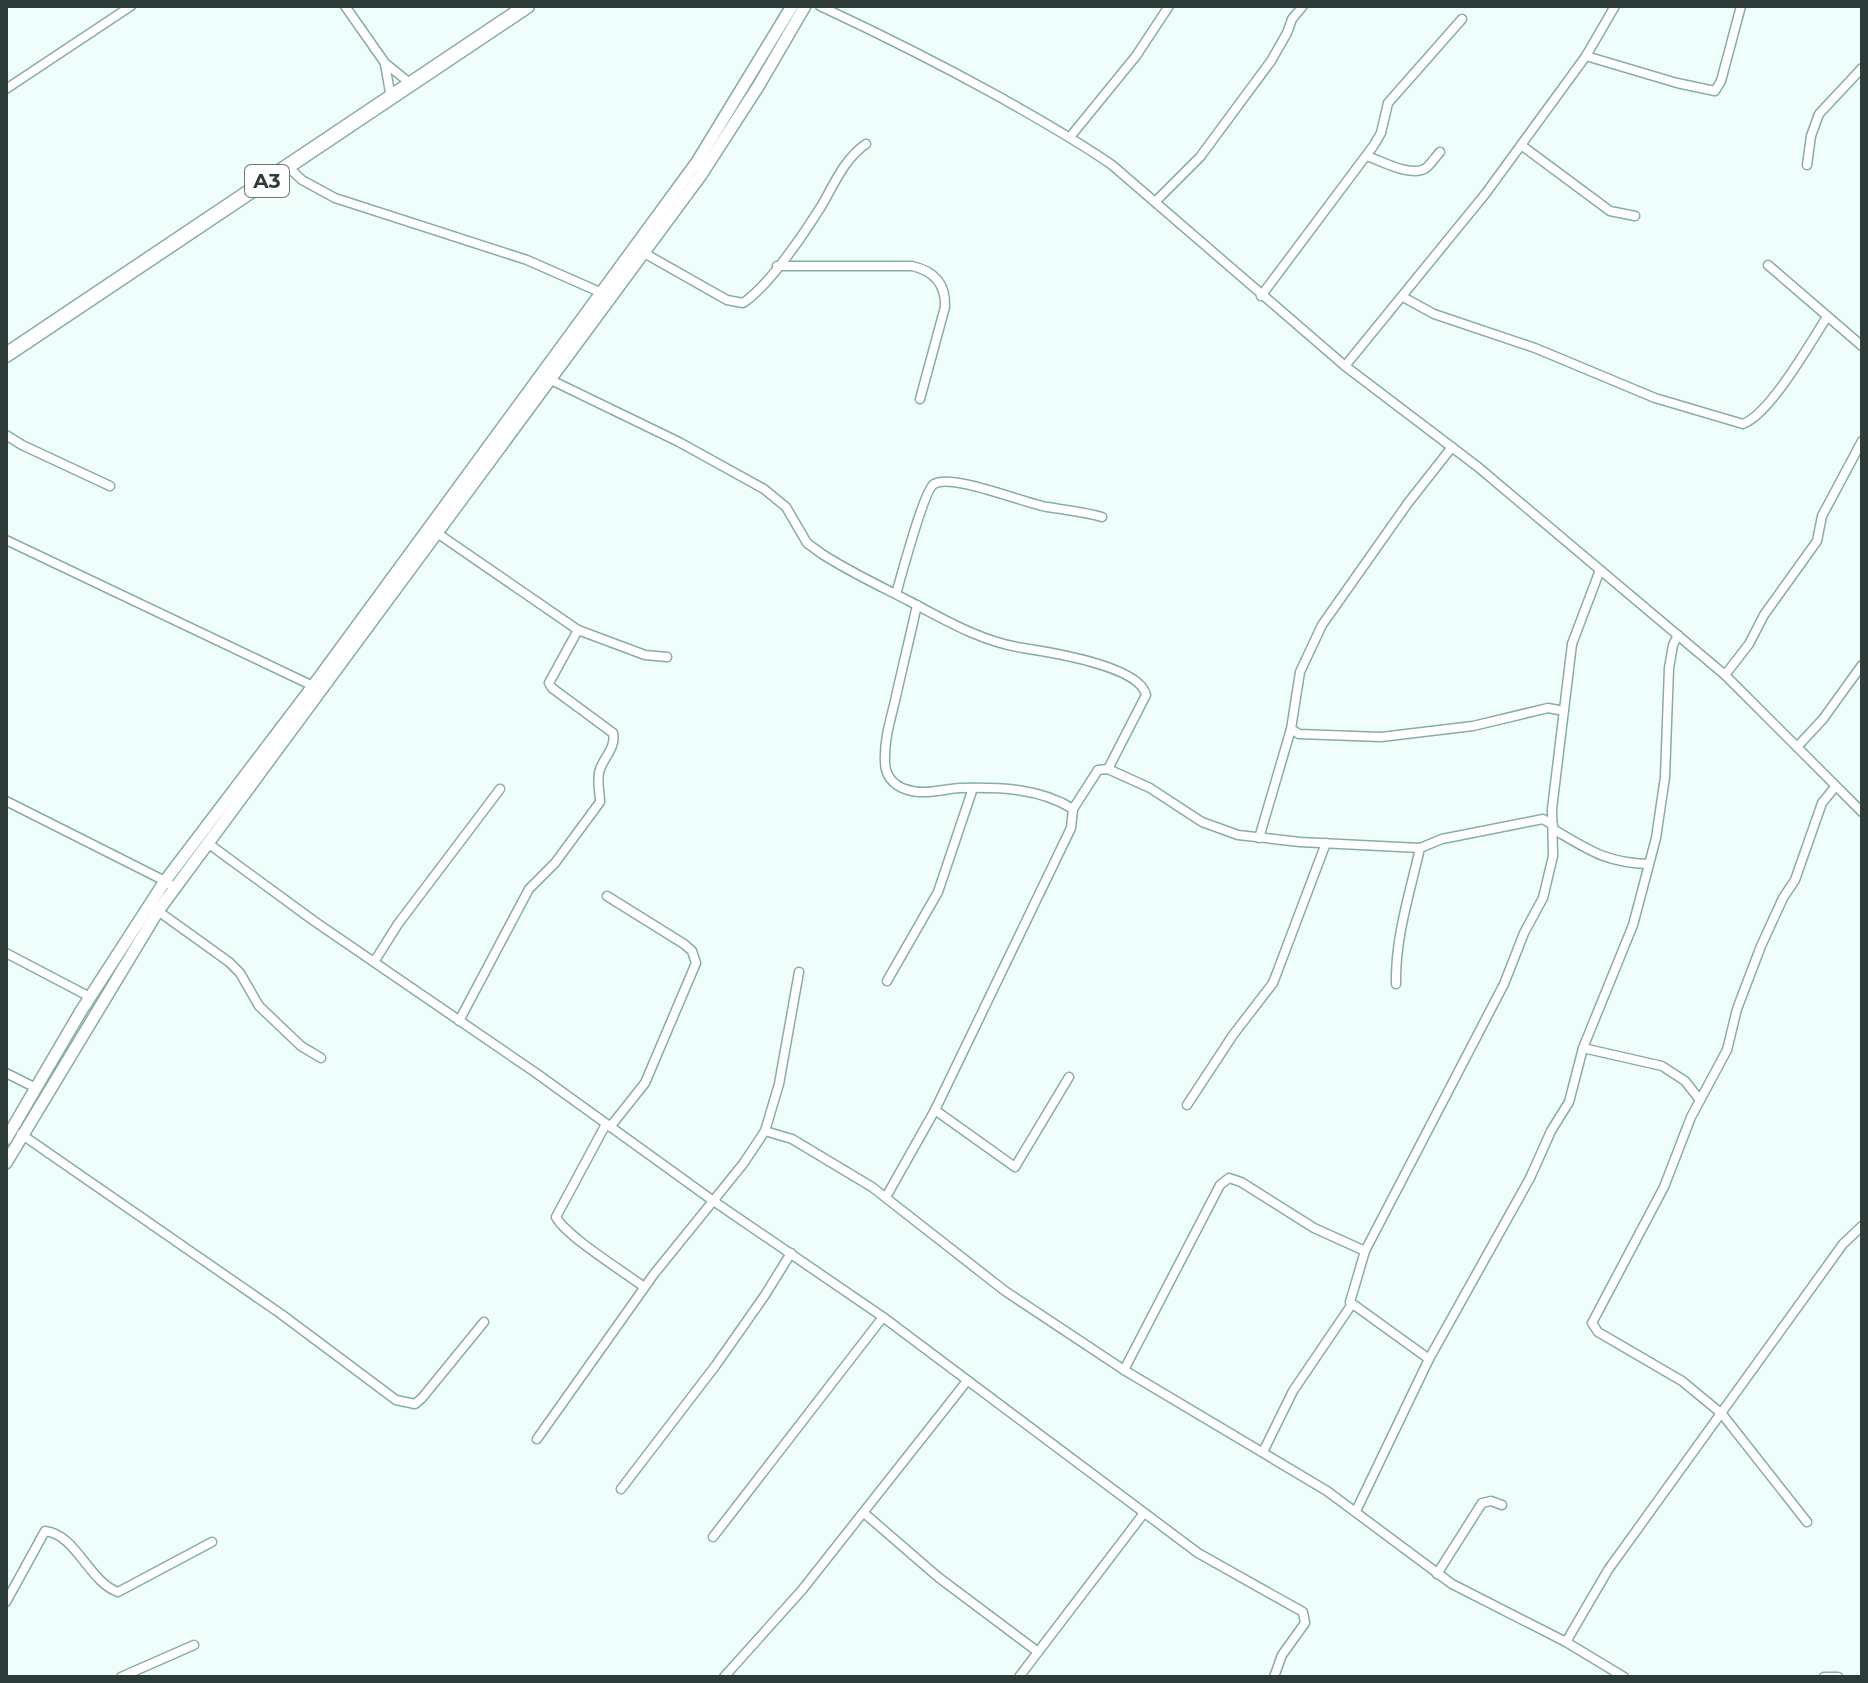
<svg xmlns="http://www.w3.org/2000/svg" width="1868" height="1683" font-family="Montserrat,sans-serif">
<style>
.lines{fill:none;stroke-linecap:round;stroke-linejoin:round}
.street-casing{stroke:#88ada6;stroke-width:11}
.secondary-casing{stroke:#88ada6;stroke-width:14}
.highway-casing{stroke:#88ada6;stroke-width:17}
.street{stroke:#fff;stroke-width:8}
.secondary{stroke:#fff;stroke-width:11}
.highway{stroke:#fff;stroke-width:14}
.labels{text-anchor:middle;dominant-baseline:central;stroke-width:8;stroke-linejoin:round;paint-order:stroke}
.shield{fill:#fff;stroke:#6c7674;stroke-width:2}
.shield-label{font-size:20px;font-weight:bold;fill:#2d3c39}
</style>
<rect width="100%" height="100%" fill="#effefb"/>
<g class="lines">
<defs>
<g id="street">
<path d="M345,6L385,63L411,84"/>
<path d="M820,6C880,34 938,63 996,95C1035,117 1075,139 1112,165L1345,366L1478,467L1725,675L1862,812"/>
<path d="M1586,56L1677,83L1715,91L1721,81L1741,6"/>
<path d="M385,64L391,98"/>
<path d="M6,89L131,6"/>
<path d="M1070,137L1136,56L1169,6"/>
<path d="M1521,145L1610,211L1635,216"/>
<path d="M1367,156C1382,161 1411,178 1426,168C1431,164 1436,156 1440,152"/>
<path d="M1807,165L1811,136L1819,114L1862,68"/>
<path d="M288,167L302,180L335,198L527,260L602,293"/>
<path d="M1155,202L1200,157L1271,61L1287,33L1292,19L1303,6"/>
<path d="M644,253L727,300L743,303C769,286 805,232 822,205C834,184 845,158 866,144"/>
<path d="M1768,265L1862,346"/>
<path d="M777,266H912C934,271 946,284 945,307L920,399"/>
<path d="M1261,296L1374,145L1381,133L1388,103L1462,19"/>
<path d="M1403,297L1434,314L1535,348L1655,398L1743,424C1771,413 1810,343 1827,317"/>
<path d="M1345,366L1486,193L1586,56L1615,6"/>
<path d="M551,380L679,442L764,489L786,507L807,543L822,554C850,572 880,586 909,601C945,620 982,642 1023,648C1049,652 1140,666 1146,695L1108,769"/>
<path d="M6,435L22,445L110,486"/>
<path d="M1452,447L1408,503L1322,625L1300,672L1291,729L1299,734L1381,737L1473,726L1548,708L1564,711"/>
<path d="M437,533L578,630L645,655L667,657"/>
<path d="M6,540L313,686"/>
<path d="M896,594C901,577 924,490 934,484C952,473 1024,503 1047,507C1066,510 1084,512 1102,517"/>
<path d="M917,605C910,637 902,669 895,701C890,721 884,741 885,762C885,775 893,785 905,789C923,796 942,789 960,788C999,787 1040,788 1073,809"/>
<path d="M1725,675L1749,644L1764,615L1817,541L1822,516L1862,441"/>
<path d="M1797,747L1823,719L1862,665"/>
<path d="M6,801L165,881L175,888"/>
<path d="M1553,829C1589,850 1606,863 1649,864"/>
<path d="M1259,838L1291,729"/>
<path d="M209,844L314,921L536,1073L712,1200L883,1317L1198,1553L1303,1612L1305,1623L1282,1655L1274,1677"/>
<path d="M607,896L684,944L692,951L696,963L645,1083L610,1127"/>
<path d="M158,911L229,962L240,973L259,1006L301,1046L321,1058"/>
<path d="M6,953L90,997"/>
<path d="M374,962L398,924L500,789"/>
<path d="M887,981L938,892L973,788"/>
<path d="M1396,984C1395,937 1410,893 1420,848"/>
<path d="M459,1021L529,889L555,863L600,802C600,791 596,780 600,769C605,756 616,747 613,733L552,688L549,683L578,630"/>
<path d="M1583,1048L1662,1066L1685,1081L1700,1100"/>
<path d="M6,1073L36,1088"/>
<path d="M1187,1105L1233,1035L1273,983L1326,843"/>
<path d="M935,1110L1015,1167L1069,1077"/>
<path d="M606,1124L556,1217C567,1237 623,1271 644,1287"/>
<path d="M765,1131L779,1084L799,972"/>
<path d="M21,1134L281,1314L396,1400L415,1404L422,1398L484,1322"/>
<path d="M886,1197L935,1110L1071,828L1073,809L1098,770L1108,769L1150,788L1202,822L1238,835L1300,842L1420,848L1442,839L1543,819L1553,825"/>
<path d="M1365,1251L1504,984L1524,933L1543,898L1553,856L1552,809L1572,644L1600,570"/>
<path d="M1124,1370L1220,1185L1229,1178L1241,1182L1314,1228L1365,1251L1350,1302L1429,1359"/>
<path d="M537,1439L654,1274L743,1164L765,1131L792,1139L872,1187L1005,1291L1124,1370L1327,1491L1452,1584L1566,1642L1624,1677"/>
<path d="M1263,1452L1293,1391L1352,1304"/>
<path d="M621,1489L716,1365L765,1295L791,1253"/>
<path d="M1356,1511L1429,1359L1530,1178L1551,1131L1569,1102L1583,1048L1633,925L1656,838L1665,777L1669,668L1673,645L1678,635"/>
<path d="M864,1513L938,1577L1038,1652"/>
<path d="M1807,1522L1722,1414L1682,1381L1598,1332L1592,1323L1664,1187L1691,1117L1727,1050L1737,1009L1761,946L1783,898L1795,880L1822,803L1835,787"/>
<path d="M713,1537L883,1317"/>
<path d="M1437,1574L1482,1503L1491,1501L1502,1505"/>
<path d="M6,1602L45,1531C76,1534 89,1582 118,1592L212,1542"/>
<path d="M1566,1642L1608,1570L1843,1244L1862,1226"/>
<path d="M121,1677L194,1645"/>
<path d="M724,1677L802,1590L967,1381"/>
<path d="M1019,1677L1144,1513"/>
<path d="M1824,1677H1838"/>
</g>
<g id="secondary">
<path d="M6,1139L81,1011L165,881L313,686L697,162L792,6"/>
<path d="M6,1163L158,911L701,175L759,85L805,6"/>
</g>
<path id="highway" d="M6,355L527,6"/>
</defs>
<use href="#street" class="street-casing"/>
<use href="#secondary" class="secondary-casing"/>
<use href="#highway" class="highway-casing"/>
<use href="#street" class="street"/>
<use href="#secondary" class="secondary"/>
<use href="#highway" class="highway"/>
</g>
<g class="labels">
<rect class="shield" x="245" y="165" width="44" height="32" rx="6"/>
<g class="shield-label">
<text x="267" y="181">A3</text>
</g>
</g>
<rect width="1868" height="1683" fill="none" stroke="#2d3c39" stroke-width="16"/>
</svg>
